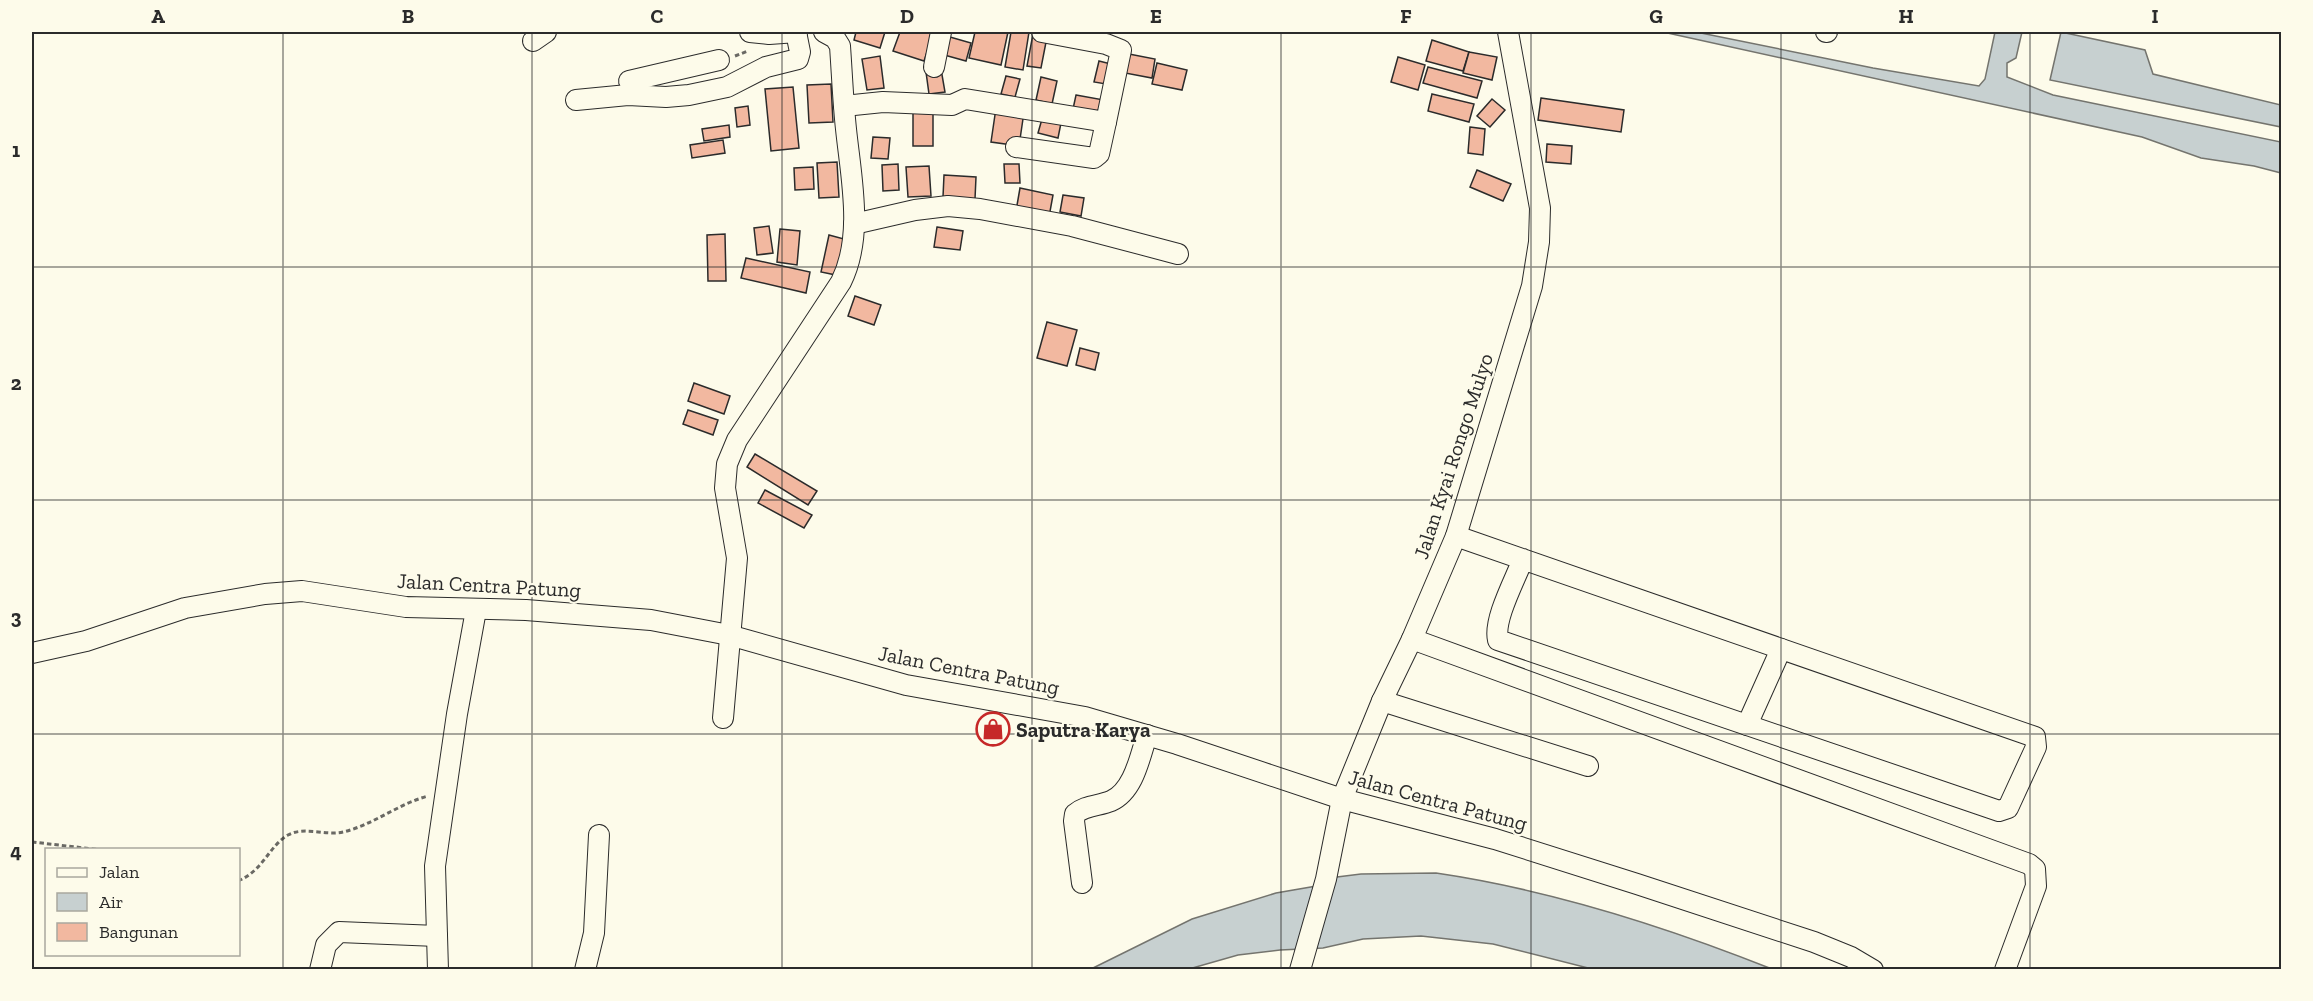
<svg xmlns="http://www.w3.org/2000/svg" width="2313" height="1001" font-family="'Zilla Slab',serif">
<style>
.water{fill:#c7d0d0;stroke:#74746e;stroke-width:1.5}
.building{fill:#f2b8a0;stroke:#2b2b2b;stroke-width:1.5}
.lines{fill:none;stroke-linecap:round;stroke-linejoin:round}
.minor-casing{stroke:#2b2b2b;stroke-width:22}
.path{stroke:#6a6964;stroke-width:3;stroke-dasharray:4.5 3;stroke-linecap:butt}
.minor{stroke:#fdfbea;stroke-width:20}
.grid{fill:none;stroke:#2b2b2b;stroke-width:1.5;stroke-opacity:0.55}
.labels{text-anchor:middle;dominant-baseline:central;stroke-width:4.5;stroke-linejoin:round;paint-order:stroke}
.street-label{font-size:21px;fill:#2b2b2b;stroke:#fdfbea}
.poi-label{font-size:21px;font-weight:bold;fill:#2b2b2b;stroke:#fdfbea;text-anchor:start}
.neatline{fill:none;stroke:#2b2b2b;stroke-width:2}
.grid-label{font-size:20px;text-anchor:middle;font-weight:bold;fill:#2b2b2b}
</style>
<rect width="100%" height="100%" fill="#fdfbea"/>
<g class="water">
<path d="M1663,32H1696L1873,68L1979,86L1985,79L1995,32H2022L2016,58L2007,63V77L2053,95L2281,142V173L2254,166L2201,158L2142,137Z"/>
<path d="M2061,32L2145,50L2153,74L2281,105V127L2050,80Z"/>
<path d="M1436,873C1552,890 1664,926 1772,969H1592L1493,944L1421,936L1363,939L1323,948L1280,950L1238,955L1189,969L1089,970L1192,919L1276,893L1328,884L1337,877L1361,874Z"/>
</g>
<g class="building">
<path d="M856,32H885L880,48L854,40Z"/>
<path d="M900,32H926L933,34L924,61L893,51Z"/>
<path d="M975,32H1008L1001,65L969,58Z"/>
<path d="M1011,32H1029L1023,70L1005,67Z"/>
<path d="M1033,34L1047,37L1041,68L1027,66Z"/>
<path d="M943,35L971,43L966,61L937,53Z"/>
<path d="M1432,40L1469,52L1463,71L1426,61Z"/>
<path d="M1469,52L1497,57L1492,80L1463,73Z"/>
<path d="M1129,54L1155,59L1152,78L1125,73Z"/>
<path d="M880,56L884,88L867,90L862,59Z"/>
<path d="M1398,57L1425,65L1418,90L1391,82Z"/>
<path d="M1099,61L1111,64L1106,84L1094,82Z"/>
<path d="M1157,63L1187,70L1182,90L1152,84Z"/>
<path d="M1428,67L1482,81L1477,98L1423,83Z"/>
<path d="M941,69L945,92L929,94L926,72Z"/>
<path d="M1006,76L1020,79L1015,97L1001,94Z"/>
<path d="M1041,77L1057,81L1052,104L1036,100Z"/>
<path d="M831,84L833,122L809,123L807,85Z"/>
<path d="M793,87L799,148L771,151L765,89Z"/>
<path d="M1432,94L1474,104L1469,122L1428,111Z"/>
<path d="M1076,95L1104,100L1101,114L1073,109Z"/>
<path d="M1541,98L1624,110L1621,132L1538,120Z"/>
<path d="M1492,99L1505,110L1490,127L1477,116Z"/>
<path d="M748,106L750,125L737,127L735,108Z"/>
<rect x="913" y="108" width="20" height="38"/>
<path d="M996,108L1024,112L1019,146L991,142Z"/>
<path d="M1042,119L1061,123L1058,138L1038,133Z"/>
<path d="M729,125L730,137L704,141L702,129Z"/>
<path d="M1470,127L1485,129L1483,155L1468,153Z"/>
<path d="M873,137L890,138L888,159L871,158Z"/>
<path d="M723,140L725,153L692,158L690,145Z"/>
<path d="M1547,144L1572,146L1571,164L1546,162Z"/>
<path d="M837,162L839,197L819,198L817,163Z"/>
<path d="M898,164L899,190L883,191L882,165Z"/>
<path d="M1004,164H1019L1020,183H1005Z"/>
<path d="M929,166L931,196L908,197L906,167Z"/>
<path d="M813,167L814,189L795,190L794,168Z"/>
<path d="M1477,170L1511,184L1503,201L1470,187Z"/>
<path d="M944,175L976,177L975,199L943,197Z"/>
<path d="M1020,188L1053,195L1049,217L1016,211Z"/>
<path d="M1063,195L1084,198L1081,216L1060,212Z"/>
<path d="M769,226L773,253L757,255L754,228Z"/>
<path d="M937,227L963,231L960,250L934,247Z"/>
<path d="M780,229L800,231L797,265L777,262Z"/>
<path d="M725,234L726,281H708L707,235Z"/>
<path d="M829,235L844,239L836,275L821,272Z"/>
<path d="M746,258L810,272L806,293L741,278Z"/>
<path d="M855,296L881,305L874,325L848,316Z"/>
<path d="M1047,322L1077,330L1067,366L1037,358Z"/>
<path d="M1080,348L1099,353L1095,370L1076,365Z"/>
<path d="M694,383L730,396L724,414L688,401Z"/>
<path d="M688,410L718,420L713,435L683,424Z"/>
<path d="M755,454L817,491L808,505L747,467Z"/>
<path d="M765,490L812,515L804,528L758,503Z"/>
</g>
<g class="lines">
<defs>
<g id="minor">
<path d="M750,32L769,34L797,32"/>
<path d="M1826,32H1827"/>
<path d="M533,41L546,32"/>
<path d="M934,67L941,32"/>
<path d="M629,81L719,60"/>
<path d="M576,100L628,95L666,97L689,95L727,87L766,67L798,59L800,52L796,32"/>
<path d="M844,106L883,102L952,105L965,99L1106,122L1121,50L1106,44L1042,32"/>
<path d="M1016,147L1094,158L1099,154L1106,122"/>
<path d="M854,224L915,210L948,206L980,209L1072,226L1178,254"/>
<path d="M1456,536L2035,737L2036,747L2008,808L1999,811L1498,640C1493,620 1515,580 1523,559"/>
<path d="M1412,639L2029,864L2035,869L2036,886L2005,970"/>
<path d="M32,653L86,641L185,608L265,594L302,591L406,607L526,610L651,620L729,635L906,685L1085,717L1177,744L1342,799L1495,839L1637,884L1814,942L1851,957L1873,970"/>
<path d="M1382,701L1588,766"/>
<path d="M723,718L737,558L725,488L727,464L737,440L841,282C864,236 851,178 846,129C843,101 842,74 840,46L835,38L824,32"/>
<path d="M1747,725L1781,649"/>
<path d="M1082,883L1074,821L1075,814C1085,805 1099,806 1111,801C1134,791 1140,756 1147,735"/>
<path d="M320,970L326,945L339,932L437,936"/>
<path d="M438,970L435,866L457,714L476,610"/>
<path d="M585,970L594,933L599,835"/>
<path d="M1300,970L1326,879L1342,799L1382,701L1412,639L1456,536L1532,286L1539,242L1540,208L1508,32"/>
</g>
</defs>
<use href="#minor" class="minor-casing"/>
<g class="path">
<path d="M735,56L748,51"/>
<path d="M32,842L102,850"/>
<path d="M238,881C264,870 268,847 288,835C304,826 326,836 343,832C373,825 398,804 428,796"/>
</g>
<use href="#minor" class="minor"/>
</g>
<path class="grid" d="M283,32V970M532,32V970M782,32V970M1032,32V970M1281,32V970M1531,32V970M1781,32V970M2030,32V970M32,267H2282M32,500H2282M32,734H2282"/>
<defs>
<symbol id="shop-ring" viewBox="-11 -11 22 22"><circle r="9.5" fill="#fdfbea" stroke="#c62828" stroke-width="1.5"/><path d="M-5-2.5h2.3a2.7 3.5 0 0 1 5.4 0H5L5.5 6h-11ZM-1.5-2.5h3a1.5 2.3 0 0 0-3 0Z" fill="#c62828"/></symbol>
</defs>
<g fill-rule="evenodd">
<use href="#shop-ring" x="974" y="710" width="38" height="38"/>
</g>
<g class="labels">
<g class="street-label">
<text transform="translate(1453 456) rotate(-72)">Jalan Kyai Rongo Mulyo</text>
<text transform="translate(489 585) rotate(3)">Jalan Centra Patung</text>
<text transform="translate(969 670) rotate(11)">Jalan Centra Patung</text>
<text transform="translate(1438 800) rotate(15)">Jalan Centra Patung</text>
</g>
<g class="poi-label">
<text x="1016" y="729">Saputra Karya</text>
</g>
</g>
<rect width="2313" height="1001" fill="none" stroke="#fdfbea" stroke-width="66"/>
<rect x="45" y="848" width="195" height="108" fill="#fdfbea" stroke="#a9a89e" stroke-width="1.5"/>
<rect x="57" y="868" width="30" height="9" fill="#fdfbea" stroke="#a9a89e" stroke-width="1.5"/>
<text x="99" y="878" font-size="18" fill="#2b2b2b">Jalan</text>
<rect x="57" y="893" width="30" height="18" fill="#c7d0d0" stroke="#a9a89e" stroke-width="1.5"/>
<text x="99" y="908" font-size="18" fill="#2b2b2b">Air</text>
<rect x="57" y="923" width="30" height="18" fill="#f2b8a0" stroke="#a9a89e" stroke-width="1.5"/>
<text x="99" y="938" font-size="18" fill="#2b2b2b">Bangunan</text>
<rect x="33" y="33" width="2247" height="935" class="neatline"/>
<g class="grid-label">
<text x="158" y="23">A</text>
<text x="408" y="23">B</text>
<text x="657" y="23">C</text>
<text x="907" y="23">D</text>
<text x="1156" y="23">E</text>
<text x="1406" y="23">F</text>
<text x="1656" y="23">G</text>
<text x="1906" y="23">H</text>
<text x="2155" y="23">I</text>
<text x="16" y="157">1</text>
<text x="16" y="390">2</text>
<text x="16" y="624">3</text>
<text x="16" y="858">4</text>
</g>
</svg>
